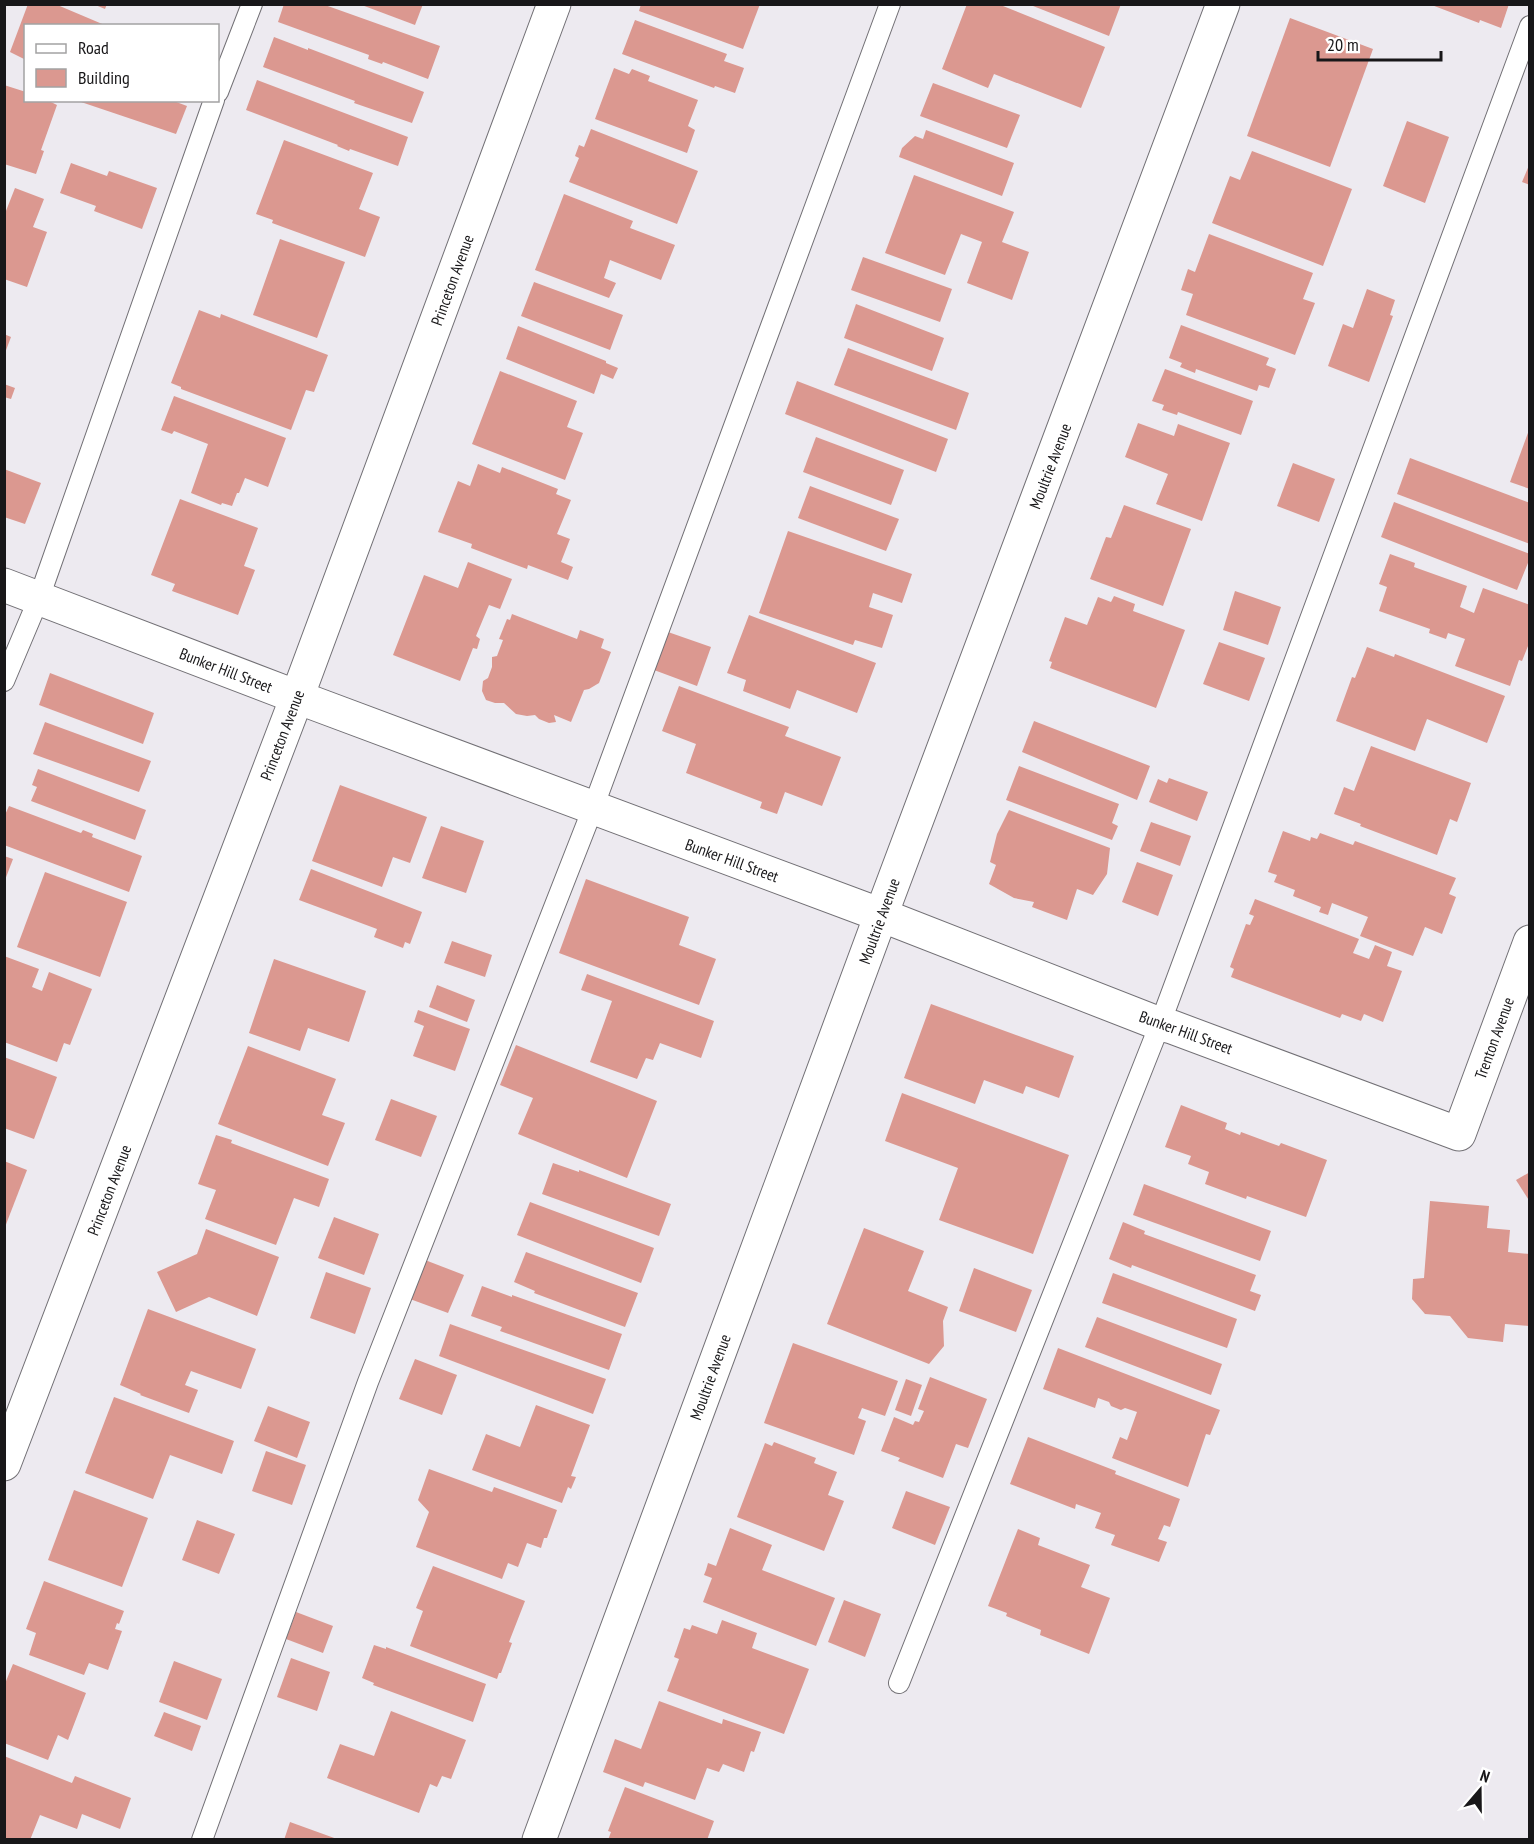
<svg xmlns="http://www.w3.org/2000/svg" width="1534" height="1844" font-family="'PT Sans Narrow',sans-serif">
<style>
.building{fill:#db9890}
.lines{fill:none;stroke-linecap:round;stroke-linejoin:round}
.lane-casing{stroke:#727075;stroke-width:22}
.street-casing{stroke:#727075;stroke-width:35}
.lane{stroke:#fff;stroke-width:20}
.street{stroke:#fff;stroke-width:33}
.labels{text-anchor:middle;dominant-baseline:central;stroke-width:6;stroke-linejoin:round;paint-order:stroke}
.street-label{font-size:16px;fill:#181719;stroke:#fff}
</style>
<rect width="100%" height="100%" fill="#edeaf0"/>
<g class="building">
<path d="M28,4H55L107,26H26V60L10,52Z"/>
<path d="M93,4H107L105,9Z"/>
<path d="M284,4L323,6L325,5L440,46L428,79L383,62L382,64L368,59L369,55L278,22Z"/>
<path d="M359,4H423L415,25Z"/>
<path d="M641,4H760L743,49L639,11Z"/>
<path d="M967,4H998L1105,47L1081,108L994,74L988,88L942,69Z"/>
<path d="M1028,4H1121L1109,36Z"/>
<path d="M1429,4H1509L1501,28L1480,20L1479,23Z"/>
<path d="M1290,18L1373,49L1330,167L1247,136Z"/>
<path d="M635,20L727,54L724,61L744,68L735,93L715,86L714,88L622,54Z"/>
<path d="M274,37L308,50V48L424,92L412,123L354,103L355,101L263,67Z"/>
<path d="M614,68L629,74L632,69L650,76L648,81L698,100L688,126L695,130L687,153L595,119Z"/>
<path d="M257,80L408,137L398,166L350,149L349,151L337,146L338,145L246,110Z"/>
<path d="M933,83L1020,115L1007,148L920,116Z"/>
<path d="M4,85L26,92V100H47L57,105L41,150L44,151L36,174L4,164Z"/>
<path d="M171,100L187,106L176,134L78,101Z"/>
<path d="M1407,121L1449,137L1425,203L1383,186Z"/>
<path d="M591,129L698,171L677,224L569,182L579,158L575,156L579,145L584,147Z"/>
<path d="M926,130L1014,163L1002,196L899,157L902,148L915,136L923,139Z"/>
<path d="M284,140L373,173L359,209L380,217L365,257L272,223L273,220L256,214Z"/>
<path d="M1252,151L1352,189L1323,266L1212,223L1230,176L1240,180Z"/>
<path d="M71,163L107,176L109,171L157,188L142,229L94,211L96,206L60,193Z"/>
<path d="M1530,163V185L1522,182Z"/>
<path d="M914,175L1014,212L1002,242L1029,252L1012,300L967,283L982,242L961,234L945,275L885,253Z"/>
<path d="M15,188L44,199L33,227L47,232L27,287L4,279V216Z"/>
<path d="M564,194L633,221L630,228L675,245L661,280L610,260L604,278L616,283L609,298L535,270Z"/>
<path d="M1209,234L1313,273L1303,299L1315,303L1295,355L1186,315L1193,294L1181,290L1188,269L1195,272Z"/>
<path d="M280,239L345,262L317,338L253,315Z"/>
<path d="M863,257L952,289L940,322L851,290Z"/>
<path d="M534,282L623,315L610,350L521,316Z"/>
<path d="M1367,289L1395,300L1390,315L1393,316L1369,382L1328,366L1343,324L1353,328Z"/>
<path d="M856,304L944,338L932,371L844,338Z"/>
<path d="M199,310L220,318L221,314L328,355L314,392L306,390L291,430L181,389V387L171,383Z"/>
<path d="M1181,325L1269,358L1266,365L1276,369L1269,388L1259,385L1257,391L1196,369L1195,373L1180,367L1182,363L1169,358Z"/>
<path d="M518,326L606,361V363L618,368L613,379L601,374L594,394L506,359Z"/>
<path d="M4,334L11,337L5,353H4Z"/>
<path d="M848,348L969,393L956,430L834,385Z"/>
<path d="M1165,369L1253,401L1241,435L1178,412L1177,415L1162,410L1164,405L1152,401Z"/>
<path d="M500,371L577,401L567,427L583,433L565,480L472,444Z"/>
<path d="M797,381L948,439L936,472L785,414Z"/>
<path d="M4,384L15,388L11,399L4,397Z"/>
<path d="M174,396L286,438L268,487L245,478L239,493H237L232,506L222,503L221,505L191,493L208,444L174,431L172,434L161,430Z"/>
<path d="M1138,423L1174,436L1178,424L1230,443L1202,521L1156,504L1168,474L1125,457Z"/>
<path d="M1529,430H1530V489L1510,482Z"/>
<path d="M816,437L904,470L891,505L803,472Z"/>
<path d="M1410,458L1530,503V544L1397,494Z"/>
<path d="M1293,463L1335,479L1319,522L1277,506Z"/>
<path d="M478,464L500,473L502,467L558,489L556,494L571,500L557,534L570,539L561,562L573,567L568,580L528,565L527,569L471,548L472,544L438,532L458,481L470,486Z"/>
<path d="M4,469L41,483L25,524L4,517Z"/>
<path d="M810,486L899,519L886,551L798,518Z"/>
<path d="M180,499L258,528L244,566L255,570L238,615L172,591L175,584L151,575Z"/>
<path d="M1394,502L1530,554V558L1517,590L1381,537Z"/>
<path d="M1124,505L1191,529L1163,606L1090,579L1106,537L1111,538Z"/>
<path d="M788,531L912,574L902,603L873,593L869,607L893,615L882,648L855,640L853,645L759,613Z"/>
<path d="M1390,554L1415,563L1414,567L1467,586L1460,607L1474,613L1483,588L1530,605V632L1528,638L1530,641L1522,661L1519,660L1510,686L1455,666L1465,639L1448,633L1446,639L1429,633L1430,629L1379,611L1387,587L1379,584Z"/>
<path d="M468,562L512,579L500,609L489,605L476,636L480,639L477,649L473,648L460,681L393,655L424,575L458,588Z"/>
<path d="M1235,591L1281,607L1268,645L1223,630Z"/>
<path d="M1114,596L1135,604L1133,611L1185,630L1156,708L1050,668L1052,662L1049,661L1065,617L1087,625L1098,597L1111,602Z"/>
<path d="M512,614L577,639L580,630L604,639L601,648L611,652L599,683L589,689L584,690L571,722L554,715L556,722L549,723L539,719L535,715L527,716L516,714L504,703H495L486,700L482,691L483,681L488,678L492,667V657L497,656L503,640L499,639L507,619L510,620Z"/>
<path d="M749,615L876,663L857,713L797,690L790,709L743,691L746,680L727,673Z"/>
<path d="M668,632L711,647L697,686L654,670Z"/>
<path d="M1219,642L1265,658L1249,701L1203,684Z"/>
<path d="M1367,647L1394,657L1395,654L1505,696L1487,743L1427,719L1415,751L1336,721L1352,677L1355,678Z"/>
<path d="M50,673L154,713L143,744L39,705Z"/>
<path d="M679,686L789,727L785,736L841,757L822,806L785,792L777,814L760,808L762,802L686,773L696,744L662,731Z"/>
<path d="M1034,721L1150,766L1137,800L1022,752Z"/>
<path d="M45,722L151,761L139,792L33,754Z"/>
<path d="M1371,746L1471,783L1457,822L1450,819L1437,855L1360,826L1361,824L1334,814L1344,787L1354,791Z"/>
<path d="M1019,766L1119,804L1112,823L1118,826L1112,840L1006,800Z"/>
<path d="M38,769L146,810L135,840L31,801L37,787L32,785Z"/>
<path d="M1169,778L1208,792L1197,821L1149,802L1158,779L1167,783Z"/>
<path d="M340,785L427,817L410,863L393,857L382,887L312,861Z"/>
<path d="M9,806L81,833L83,830L93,834L92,837L142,856L129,892L4,845V817Z"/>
<path d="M1009,810L1110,848L1107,874L1093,895L1077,889L1067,920L1032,907L1034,902L1014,898L989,884L996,865L990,862L997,834Z"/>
<path d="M1151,822L1191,836L1180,866L1140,851Z"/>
<path d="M441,826L484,841L466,893L422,878Z"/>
<path d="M1283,831L1310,841L1311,837L1317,839L1320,833L1353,845L1355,841L1456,878L1449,894L1456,897L1442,934L1425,927L1413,956L1360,936L1368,917L1332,903L1328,915L1319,912L1321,907L1293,896L1295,890L1274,882L1277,875L1268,872Z"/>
<path d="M4,856L13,859L5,880H4Z"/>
<path d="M1137,862L1173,875L1158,916L1122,902Z"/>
<path d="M311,869L422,912L410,944L405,942L403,948L374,937L377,929L299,900Z"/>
<path d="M45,872L127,902L100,977L17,947Z"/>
<path d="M586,879L689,917L679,945L716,959L699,1005L559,953Z"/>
<path d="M1255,899L1359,939L1353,953L1369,959L1375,945L1392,952L1387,966L1402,971L1383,1022L1364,1014L1361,1021L1342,1014L1340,1018L1231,977L1234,969L1230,967L1246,924L1250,925L1254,916L1249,914Z"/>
<path d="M452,941L492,955L485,977L444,963Z"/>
<path d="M4,956L39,969L32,987L42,991L49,972L92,989L70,1045L64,1043L57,1062L4,1042Z"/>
<path d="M274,959L366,991L349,1042L308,1028L300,1051L249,1033Z"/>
<path d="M587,974L714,1021L701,1058L660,1043L653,1060L646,1058L637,1079L590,1062L612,1001L581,990Z"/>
<path d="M437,985L475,1000L467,1022L429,1007Z"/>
<path d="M931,1004L1074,1056L1059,1098L1026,1086L1023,1094L984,1080L975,1104L904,1078Z"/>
<path d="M418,1010L470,1029L455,1071L413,1056L424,1026L414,1022Z"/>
<path d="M516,1045L657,1101L627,1178L518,1134L533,1098L500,1085Z"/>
<path d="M248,1046L336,1079L322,1115L345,1123L328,1166L218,1124Z"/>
<path d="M4,1057L57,1077L34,1139L4,1128Z"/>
<path d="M902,1093L1069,1155L1033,1254L939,1220L958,1168L885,1141Z"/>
<path d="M391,1099L437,1116L421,1157L375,1140Z"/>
<path d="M1181,1105L1227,1123L1225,1129L1240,1135L1241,1132L1279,1146L1281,1143L1327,1160L1306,1217L1247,1196L1246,1199L1205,1184L1209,1172L1188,1164L1191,1156L1165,1147Z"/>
<path d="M216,1135L232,1140L231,1143L329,1179L319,1207L294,1198L276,1245L205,1219L216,1190L198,1184Z"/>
<path d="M4,1161L27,1170L5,1227H4Z"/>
<path d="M553,1163L579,1172V1170L671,1204L659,1236L542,1194Z"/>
<path d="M1530,1172V1202L1516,1180Z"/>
<path d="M1144,1184L1271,1231L1260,1261L1133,1215Z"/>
<path d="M1430,1201L1489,1206L1487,1228L1510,1230L1508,1252L1530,1254L1529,1326L1505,1324L1503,1342L1468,1338L1450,1316L1425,1314L1412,1299L1413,1279L1424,1278Z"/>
<path d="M530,1202L654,1248L641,1283L517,1235Z"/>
<path d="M334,1217L379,1234L364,1275L318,1258Z"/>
<path d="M1123,1222L1145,1231L1144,1234L1256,1275L1250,1291L1261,1295L1255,1311L1132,1265L1131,1268L1109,1259Z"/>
<path d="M864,1228L924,1251L908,1291L948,1307L943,1321L944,1346L929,1364L827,1324Z"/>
<path d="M206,1229L279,1257L257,1316L209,1297L176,1312L157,1272L197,1254Z"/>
<path d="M526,1252L638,1293L625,1327L534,1293L535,1291L514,1282Z"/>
<path d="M425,1260L464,1275L448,1313L410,1299Z"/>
<path d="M974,1268L1032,1290L1016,1332L959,1311Z"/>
<path d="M326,1272L371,1288L355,1334L310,1318Z"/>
<path d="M1113,1273L1237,1319L1227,1348L1102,1303Z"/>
<path d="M482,1286L512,1297V1295L622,1334L609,1370L500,1331L502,1327L471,1316Z"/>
<path d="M148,1309L256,1349L241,1389L191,1371L185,1385L198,1390L189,1413L140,1395L141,1394L120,1385Z"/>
<path d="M1097,1317L1222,1364L1211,1395L1085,1347Z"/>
<path d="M450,1324L606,1379L593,1414L439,1356Z"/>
<path d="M793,1343L898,1381L885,1416L862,1408L858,1418L866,1421L854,1455L764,1423Z"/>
<path d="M1058,1348L1220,1410L1210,1435L1206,1434L1188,1487L1112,1458L1120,1437L1127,1440L1137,1412L1125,1408L1121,1410L1111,1406L1109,1402L1098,1398L1095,1408L1043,1389Z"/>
<path d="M415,1359L457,1375L442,1415L399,1399Z"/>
<path d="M930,1377L987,1399L968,1448L956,1444L943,1478L898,1461L900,1458L881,1451L894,1417L913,1425L915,1421L919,1422L924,1411L918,1409Z"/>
<path d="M906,1379L922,1385L911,1416L895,1410Z"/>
<path d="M114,1397L234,1441L222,1474L170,1455L153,1499L85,1473Z"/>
<path d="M536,1405L590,1425L571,1476L576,1477L571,1489L568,1487L562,1503L472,1470L486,1434L520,1447Z"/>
<path d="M268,1406L310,1422L297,1458L254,1441Z"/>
<path d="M1028,1437L1116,1471L1115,1474L1180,1499L1170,1527L1164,1525L1158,1539L1167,1542L1159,1562L1111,1545L1115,1535L1095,1528L1101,1513L1076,1504L1075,1509L1010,1484Z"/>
<path d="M774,1442L816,1458L814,1463L837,1472L828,1495L844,1501L824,1551L737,1517L765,1443L772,1446Z"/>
<path d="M266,1451L306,1465L292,1505L252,1491Z"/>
<path d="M429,1469L492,1492L494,1487L557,1510L547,1538H544L541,1548L527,1543L518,1567L508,1563L502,1579L416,1547L429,1512L418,1500Z"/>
<path d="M74,1490L148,1518L122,1587L48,1560Z"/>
<path d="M906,1491L950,1507L935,1545L892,1528Z"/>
<path d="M197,1520L235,1534L219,1574L182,1560Z"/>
<path d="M730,1528L772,1545L762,1570L835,1598L816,1646L703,1602L712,1578L704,1575L706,1570L708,1563L716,1566Z"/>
<path d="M1018,1529L1040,1538L1038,1545L1090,1565L1081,1587L1110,1598L1089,1654L1040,1635L1041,1630L1006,1616L1007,1613L988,1606Z"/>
<path d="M433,1566L525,1601L509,1642L512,1643L501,1673H499L497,1679L410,1646L423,1611L416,1608Z"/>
<path d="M44,1581L124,1611L119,1624L117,1623L115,1629L122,1631L108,1670L89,1663L84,1675L29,1655L36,1633L26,1629Z"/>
<path d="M844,1600L881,1614L865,1657L828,1642Z"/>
<path d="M296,1612L333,1626L323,1653L286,1639Z"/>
<path d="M722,1620L757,1633L752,1648L809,1669L784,1734L667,1691L679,1659L674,1657L684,1628L690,1630L692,1625L717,1634Z"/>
<path d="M374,1645L386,1649V1647L486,1684L473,1722L373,1685L374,1683L362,1678Z"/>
<path d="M291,1658L330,1672L317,1711L277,1697Z"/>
<path d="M174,1661L222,1679L207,1720L159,1702Z"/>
<path d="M13,1664L86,1693L68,1740L58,1735L48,1760L4,1743V1686Z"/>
<path d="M659,1701L722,1724L723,1719L761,1732L754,1752L751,1751L744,1772L723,1764L719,1772L707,1768L695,1800L645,1782L643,1787L603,1772L615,1739L641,1749Z"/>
<path d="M391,1711L466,1740L451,1779L442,1776L437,1787L430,1784L419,1813L327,1778L340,1744L374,1756Z"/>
<path d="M164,1712L201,1726L192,1751L154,1736Z"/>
<path d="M4,1756L72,1783L75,1776L131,1798L120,1829L82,1814L77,1829L40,1815L30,1840H4Z"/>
<path d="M625,1787L714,1821L707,1840H608L611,1832L608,1831Z"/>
<path d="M290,1822L337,1839V1840H284Z"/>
</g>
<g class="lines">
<defs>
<g id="lane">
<path d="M218,92L252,4"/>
<path d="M4,681L39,598L214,100"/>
<path d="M899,1683L1160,1024L1530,26"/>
<path d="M202,1840L368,1382L593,808L890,4"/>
</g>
<g id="street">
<path d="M4,585L297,697L881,915L1160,1024L1172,1027L1459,1134L1530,942"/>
<path d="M4,1464L297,697L554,4"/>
<path d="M539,1840L881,915L1223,4"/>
</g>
</defs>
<use href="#lane" class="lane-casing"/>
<use href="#street" class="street-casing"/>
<use href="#lane" class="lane"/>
<use href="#street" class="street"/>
</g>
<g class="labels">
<g class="street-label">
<text transform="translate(452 280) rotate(-70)">Princeton Avenue</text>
<text transform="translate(1050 466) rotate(-69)">Moultrie Avenue</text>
<text transform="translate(226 670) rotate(21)">Bunker Hill Street</text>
<text transform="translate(282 735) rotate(-69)">Princeton Avenue</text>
<text transform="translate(732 860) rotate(20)">Bunker Hill Street</text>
<text transform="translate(879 921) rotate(-70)">Moultrie Avenue</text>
<text transform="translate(1186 1032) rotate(20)">Bunker Hill Street</text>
<text transform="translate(1494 1038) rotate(-70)">Trenton Avenue</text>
<text transform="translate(109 1190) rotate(-69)">Princeton Avenue</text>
<text transform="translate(710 1377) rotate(-70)">Moultrie Avenue</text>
</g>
</g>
<rect width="1534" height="1844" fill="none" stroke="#181719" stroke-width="12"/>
<rect x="24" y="24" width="195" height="78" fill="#ffffff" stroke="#a3a2a3" stroke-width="1.5"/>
<rect x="36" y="44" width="30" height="9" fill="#ffffff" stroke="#a3a2a3" stroke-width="1.5"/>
<text x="78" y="54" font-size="18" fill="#181719">Road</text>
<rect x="36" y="69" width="30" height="18" fill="#db9890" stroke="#a3a2a3" stroke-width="1.5"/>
<text x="78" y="84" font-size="18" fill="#181719">Building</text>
<g transform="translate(1480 1790) rotate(20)" stroke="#ffffff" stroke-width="4.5" paint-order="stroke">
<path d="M0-4.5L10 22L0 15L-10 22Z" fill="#181719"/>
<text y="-9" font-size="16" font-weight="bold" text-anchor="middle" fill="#181719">N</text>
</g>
<path d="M1318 51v9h123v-9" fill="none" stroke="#181719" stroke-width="3"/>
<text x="1327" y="51" font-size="18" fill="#181719" stroke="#ffffff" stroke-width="4.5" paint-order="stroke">20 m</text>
</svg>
